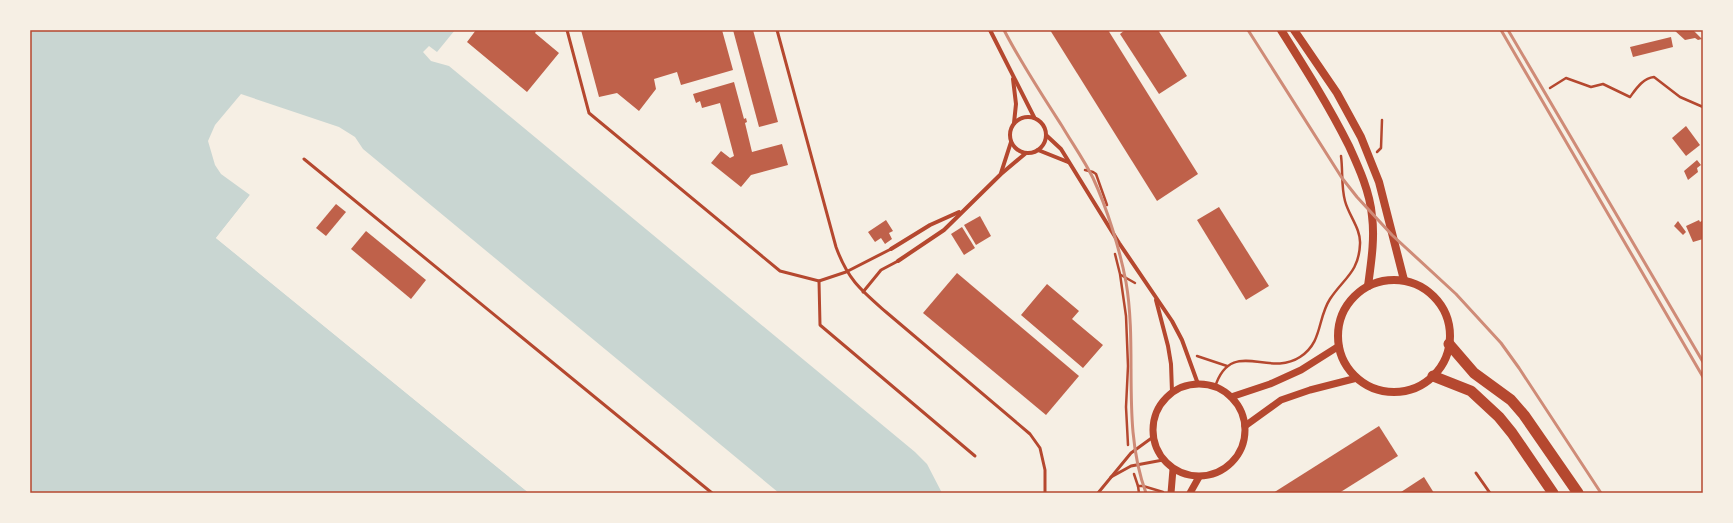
<svg xmlns="http://www.w3.org/2000/svg" width="1733" height="523" font-family="'Nunito Sans',sans-serif">
<style>
.water{fill:#c9d6d2}
.pier{fill:#f6efe4}
.building{fill:#bf614a}
.lines{fill:none;stroke-linecap:round;stroke-linejoin:round}
.path{stroke:#b5482f;stroke-width:2.5}
.service{stroke:#b5482f;stroke-width:3}
.minor{stroke:#b5482f;stroke-width:4}
.tertiary{stroke:#b5482f;stroke-width:7}
.secondary{stroke:#b5482f;stroke-width:8}
.trunk{stroke:#b5482f;stroke-width:11}
.rail{stroke:#cf8b77;stroke-width:3}
.neatline{fill:none;stroke:#b5482f;stroke-width:1.5}
</style>
<rect width="100%" height="100%" fill="#f6efe4"/>
<path class="water" d="M30,30H455L437,52L429,46L423,52L431,61L449,66L915,452L927,464L942,493H779L363,149L355,137L339,127L241,94L215,125L208,141L215,165L221,174L250,195L216,238L529,493H30Z"/>
<path class="pier" d="M250,195L251,196L218,238L531,493H529L216,238Z"/>
<g class="building">
<path d="M476,30H537L535,33L559,53L527,92L467,42Z"/>
<path d="M581,30H722L733,70L681,85L677,72L654,79L656,89L639,111L617,93L599,97Z"/>
<path d="M733,30H753L778,122L759,127Z"/>
<path d="M1050,30H1108L1198,174L1157,201Z"/>
<path d="M1125,30H1158L1187,76L1159,94L1120,34Z"/>
<path d="M1674,30H1693L1702,39L1698,40L1695,38L1685,40Z"/>
<path d="M1671,37L1673,47L1633,57L1630,47Z"/>
<path d="M734,82L744,119L746,118L747,122L745,123L752,152L782,144L788,165L751,175L741,187L711,163L721,151L730,158L734,156L720,103L702,108L700,101L696,103L693,94Z"/>
<path d="M1686,126L1700,145L1686,156L1672,138Z"/>
<path d="M1697,160L1701,165L1697,168L1698,172L1688,180L1684,171Z"/>
<path d="M336,204L346,212L326,236L316,228Z"/>
<path d="M1219,207L1269,286L1246,300L1197,220Z"/>
<path d="M980,216L991,236L976,245L964,225Z"/>
<path d="M886,220L893,231L889,233L892,239L885,244L881,238L875,242L868,232Z"/>
<path d="M1699,220L1700,222L1703,220V239L1693,242L1686,226Z"/>
<path d="M1678,221L1686,232L1683,235L1674,226Z"/>
<path d="M962,227L975,248L964,255L951,234Z"/>
<path d="M366,231L426,280L411,299L351,249Z"/>
<path d="M957,273L1079,376L1046,415L923,313Z"/>
<path d="M1047,284L1079,311L1072,319L1103,345L1083,368L1021,315Z"/>
<path d="M1379,426L1398,456L1339,493H1273Z"/>
<path d="M1424,477L1434,493H1401V492Z"/>
</g>
<g class="lines">
<g class="path">
<path d="M1550,88L1566,78L1591,87L1603,84L1630,97C1636,89 1643,78 1654,77L1680,97L1703,107"/>
<path d="M1377,152L1381,148L1382,120"/>
<path d="M1085,170L1093,172L1096,174L1107,205"/>
<path d="M1115,254L1120,274L1126,316L1128,366L1126,407L1128,445"/>
<path d="M1121,275L1135,283"/>
<path d="M1197,356L1227,366"/>
<path d="M1215,387C1231,337 1268,378 1300,357C1323,342 1317,319 1330,299C1344,278 1359,272 1360,244C1361,229 1349,216 1345,201C1341,186 1343,171 1341,156"/>
<path d="M1134,474L1138,486"/>
<path d="M1139,493L1138,486H1143L1163,492"/>
</g>
<g class="service">
<path d="M567,30L589,113L780,271L819,281L846,272L891,249"/>
<path d="M777,30L836,247C848,280 861,290 886,312L1030,434L1040,448L1045,470V493"/>
<path d="M304,159L712,493"/>
<path d="M819,281L820,325L975,456"/>
<path d="M863,292L881,270L898,261"/>
<path d="M1476,473L1490,493"/>
<path d="M1111,477L1131,466L1163,460"/>
<path d="M1098,493L1131,453L1153,437"/>
</g>
<g class="minor">
<path d="M990,30L1034,117"/>
<path d="M1013,79L1016,104L1014,123"/>
<circle cx="1028" cy="135" r="18"/>
<path d="M1046,135L1061,149L1119,243L1172,321L1182,340L1198,384"/>
<path d="M1038,150L1068,162"/>
<path d="M1001,173L1011,142"/>
<path d="M891,249L930,225L959,212"/>
<path d="M898,261L944,230L1001,174L1026,153"/>
<path d="M1156,300L1168,346L1171,364L1172,392"/>
</g>
<g class="tertiary">
<circle cx="1199" cy="430" r="46"/>
<path d="M1231,397L1270,384L1301,370L1339,346"/>
<path d="M1245,426L1281,400L1310,390L1357,378"/>
<path d="M1171,493L1173,469"/>
<path d="M1190,493L1199,477"/>
</g>
<g class="secondary">
<path d="M1281,30C1305,68 1329,106 1349,146C1359,168 1370,192 1372,216C1375,239 1371,263 1368,286"/>
<path d="M1294,30L1337,93L1361,137L1379,182L1404,280"/>
<circle cx="1394" cy="336" r="56"/>
</g>
<g class="trunk">
<path d="M1449,344L1474,373L1511,400L1524,415L1578,493"/>
<path d="M1433,376L1471,391L1499,417L1512,433L1553,493"/>
</g>
<g class="rail">
<path d="M1004,30C1021,63 1042,95 1062,126C1072,143 1084,160 1093,178C1107,208 1120,250 1126,282C1138,352 1121,426 1146,493"/>
<path d="M1248,30L1342,178L1357,197L1392,235L1456,294L1501,343L1519,368L1601,493"/>
<path d="M1501,30L1703,377"/>
<path d="M1508,30L1703,362"/>
</g>
</g>
<rect width="1733" height="523" fill="none" stroke="#f6efe4" stroke-width="62"/>
<rect x="31" y="31" width="1671" height="461" class="neatline"/>
</svg>
